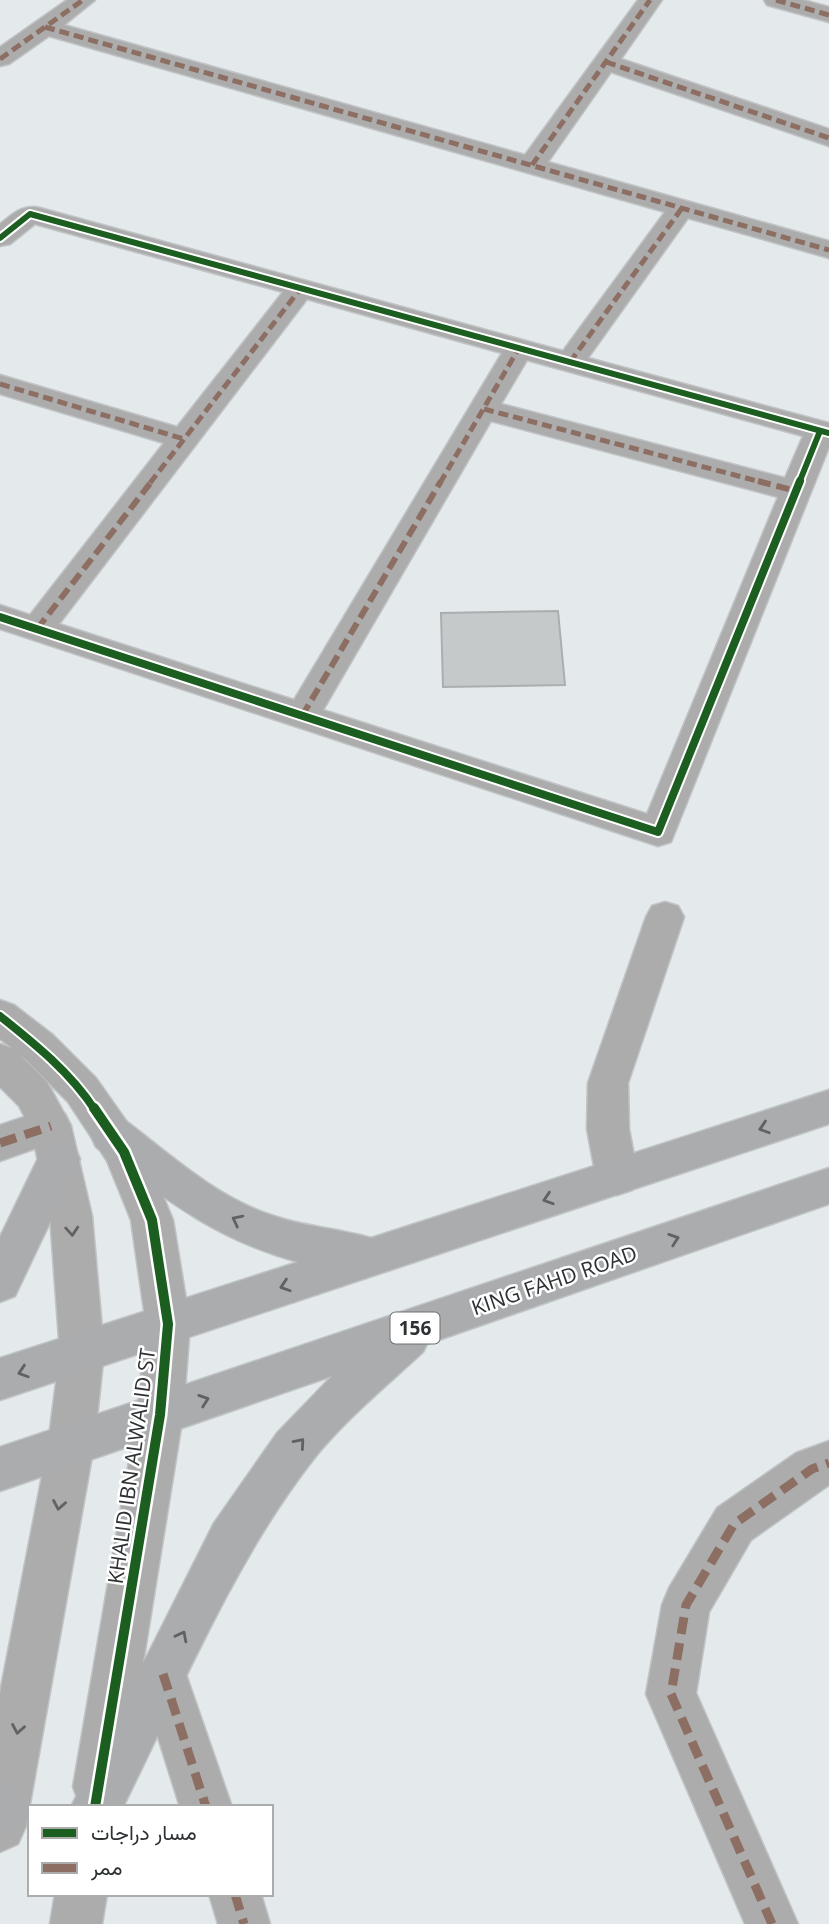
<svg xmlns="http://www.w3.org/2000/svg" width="829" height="1924" font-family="'Open Sans',Vazirmatn,sans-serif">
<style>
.building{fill:#c5c9ca;stroke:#a9aeb0;stroke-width:2}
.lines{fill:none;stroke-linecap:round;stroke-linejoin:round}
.minor-casing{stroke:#c0c4c6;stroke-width:3}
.tertiary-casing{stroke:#c0c4c6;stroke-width:3}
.trunk-casing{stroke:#c0c4c6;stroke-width:3}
.minor{fill:#acacac;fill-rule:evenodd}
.tertiary{fill:#acacac;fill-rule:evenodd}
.trunk{fill:#aaacae;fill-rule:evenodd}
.quiet-far2{stroke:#8d6e63;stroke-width:5;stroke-dasharray:10 5;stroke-linecap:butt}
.quiet-far1{stroke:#8d6e63;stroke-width:6;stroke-dasharray:13 6;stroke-linecap:butt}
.quiet{stroke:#8d6e63;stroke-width:9;stroke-dasharray:17 9;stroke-linecap:butt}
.cycleway-far2-casing{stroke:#fff;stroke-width:10}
.cycleway-far1-casing{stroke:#fff;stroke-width:12}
.cycleway-casing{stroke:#fff;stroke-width:15}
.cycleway-far2{stroke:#1b5e20;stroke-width:6}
.cycleway-far1{stroke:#1b5e20;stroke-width:8}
.cycleway{stroke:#1b5e20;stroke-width:10}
.oneway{stroke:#5f6264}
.oneway2{stroke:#606263}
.labels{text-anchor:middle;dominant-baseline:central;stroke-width:5;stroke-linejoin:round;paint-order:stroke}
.shield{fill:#fff;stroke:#6c6f70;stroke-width:2}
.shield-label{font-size:19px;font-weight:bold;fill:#2d3133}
.street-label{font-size:21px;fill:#2d3133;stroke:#fff}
</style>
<rect width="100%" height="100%" fill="#e4eaec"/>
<path class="building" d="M558,611L565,685L443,687L441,613Z"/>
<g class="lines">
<defs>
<g id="minor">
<path d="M67,0H95L64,25L525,155L638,0H662L621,59L829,129V146L611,72L548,162L829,241V258L688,218L588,358L829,423V447L671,842L658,846L0,629V605L30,615L164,443L0,394V375L177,427L283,292L35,224L10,244L0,246V224C13,214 22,204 40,208L563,351L665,212L49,36L9,64L0,66V47ZM307,299L502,353L294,700L59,624ZM527,360L803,436L785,478L501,404ZM491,421L778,497L647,814L323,710Z"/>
<path d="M764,0H803L829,7V22L767,5Z"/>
<path d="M665,902L678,906L684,917L628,1083L629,1129L638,1177L632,1190L617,1195L602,1190L596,1177L587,1129L588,1083L646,917L652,906Z"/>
<path d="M51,1108L65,1114L71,1126L65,1138L0,1161V1125Z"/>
<path d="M829,1441V1485L751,1540L709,1612L696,1693L798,1924H745L646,1694L662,1605L669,1588L717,1508L796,1453Z"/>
<path d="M163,1649L180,1657L232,1807H180L138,1674L146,1657Z"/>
<path d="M209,1894H261L270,1924H218Z"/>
</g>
<g id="tertiary">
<path d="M0,1000L14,1005L53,1035L96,1078L139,1139L173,1220L190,1324L183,1415L123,1787L116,1805L84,1807L80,1805L73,1787L137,1415L146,1324L131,1220L107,1161L68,1102L25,1059L19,1054L47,1082L71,1126L92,1216L104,1352L94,1445L26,1826L18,1844L0,1852V1693L48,1445L60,1352L50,1216L31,1129L19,1106L0,1087V1044L12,1048L0,1039Z"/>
<path d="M55,1894H107L102,1924H50Z"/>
</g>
<g id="trunk">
<path d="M829,1090V1124L0,1400V1358L298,1262C214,1239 164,1198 96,1147L90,1134L96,1121L111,1116L126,1121C171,1155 216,1197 271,1215C303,1227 338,1228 371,1238Z"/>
<path d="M59,1141L74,1146L80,1159L15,1296L0,1302V1237L44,1146Z"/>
<path d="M829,1168V1204L427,1344L423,1352C384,1388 341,1423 309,1465C233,1564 179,1694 123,1807H71L214,1523L277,1433L332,1376L0,1491V1447Z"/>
<path d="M0,1778L18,1786L29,1810L21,1828L3,1836L0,1834Z"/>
</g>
</defs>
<use href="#minor" class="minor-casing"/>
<use href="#tertiary" class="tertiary-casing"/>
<use href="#trunk" class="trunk-casing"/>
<use href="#minor" class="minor"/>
<use href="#tertiary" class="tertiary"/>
<use href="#trunk" class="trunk"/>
<g class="quiet-far2">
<path d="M776,0L829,15"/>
<path d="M45,27L829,250"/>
<path d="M0,59L83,0"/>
<path d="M606,62L829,138"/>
<path d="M532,165L650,0"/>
<path d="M570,362L682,208"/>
<path d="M0,384L184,439"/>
<path d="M484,409L765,483"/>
<path d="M150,483L301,288"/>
<path d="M440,483L519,348"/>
</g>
<g class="quiet-far1">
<path d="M758,481L796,491"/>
<path d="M37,629L152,481"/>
<path d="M302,716L441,481"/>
</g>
<g class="quiet">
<path d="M0,1143L51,1126"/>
<path d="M163,1674L206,1807"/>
<path d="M235,1894L244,1924"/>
<path d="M772,1924L671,1694L686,1605L734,1524L812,1469L829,1463"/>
</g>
<defs>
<g id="cycleway-far2">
<path d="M0,238L30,214L829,433"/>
<path d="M799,483L820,431"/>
</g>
<g id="cycleway-far1">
<path d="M0,617L658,832L800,481"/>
<path d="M0,1016C35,1044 70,1072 95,1110"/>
</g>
<path id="cycleway" d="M94,1108L124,1152L152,1220L168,1324L160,1415L95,1807"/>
</defs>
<use href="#cycleway-far2" class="cycleway-far2-casing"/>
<use href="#cycleway-far1" class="cycleway-far1-casing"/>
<use href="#cycleway" class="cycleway-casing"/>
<use href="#cycleway-far2" class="cycleway-far2"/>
<use href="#cycleway-far1" class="cycleway-far1"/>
<use href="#cycleway" class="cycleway"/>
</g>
<defs><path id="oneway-chevron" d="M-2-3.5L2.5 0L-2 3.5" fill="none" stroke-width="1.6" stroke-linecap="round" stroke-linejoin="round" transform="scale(1.75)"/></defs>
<g class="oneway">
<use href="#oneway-chevron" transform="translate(764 1128) rotate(162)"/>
<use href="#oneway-chevron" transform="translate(548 1199) rotate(162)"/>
<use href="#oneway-chevron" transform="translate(237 1220) rotate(-153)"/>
<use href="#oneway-chevron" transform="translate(674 1239) rotate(-19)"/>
<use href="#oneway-chevron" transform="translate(285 1286) rotate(162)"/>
<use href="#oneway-chevron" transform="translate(23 1372) rotate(162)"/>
<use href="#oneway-chevron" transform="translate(204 1400) rotate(-19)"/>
<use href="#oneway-chevron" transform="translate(300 1443) rotate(-49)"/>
<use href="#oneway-chevron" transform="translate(182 1636) rotate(-63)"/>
</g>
<g class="oneway2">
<use href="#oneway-chevron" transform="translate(72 1231) rotate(86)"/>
<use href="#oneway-chevron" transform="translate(59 1505) rotate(100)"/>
<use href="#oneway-chevron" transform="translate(18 1729) rotate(100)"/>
</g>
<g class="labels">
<rect class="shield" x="390.5" y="1312.5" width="49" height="31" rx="5"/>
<g class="shield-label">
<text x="415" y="1328">156</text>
</g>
<g class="street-label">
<text transform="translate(554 1280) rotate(-19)">KING FAHD ROAD</text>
<text transform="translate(131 1466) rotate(-82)">KHALID IBN ALWALID ST</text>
</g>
</g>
<rect x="28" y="1805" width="245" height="91" fill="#ffffff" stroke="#abadad" stroke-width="2"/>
<rect x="42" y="1828" width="35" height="10" fill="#1b5e20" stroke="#abadad" stroke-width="2"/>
<text x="91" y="1840" font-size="21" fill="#2d3133">مسار دراجات</text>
<rect x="42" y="1863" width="35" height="10" fill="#8d6e63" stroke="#abadad" stroke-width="2"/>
<text x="91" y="1875" font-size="21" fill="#2d3133">ممر</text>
</svg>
